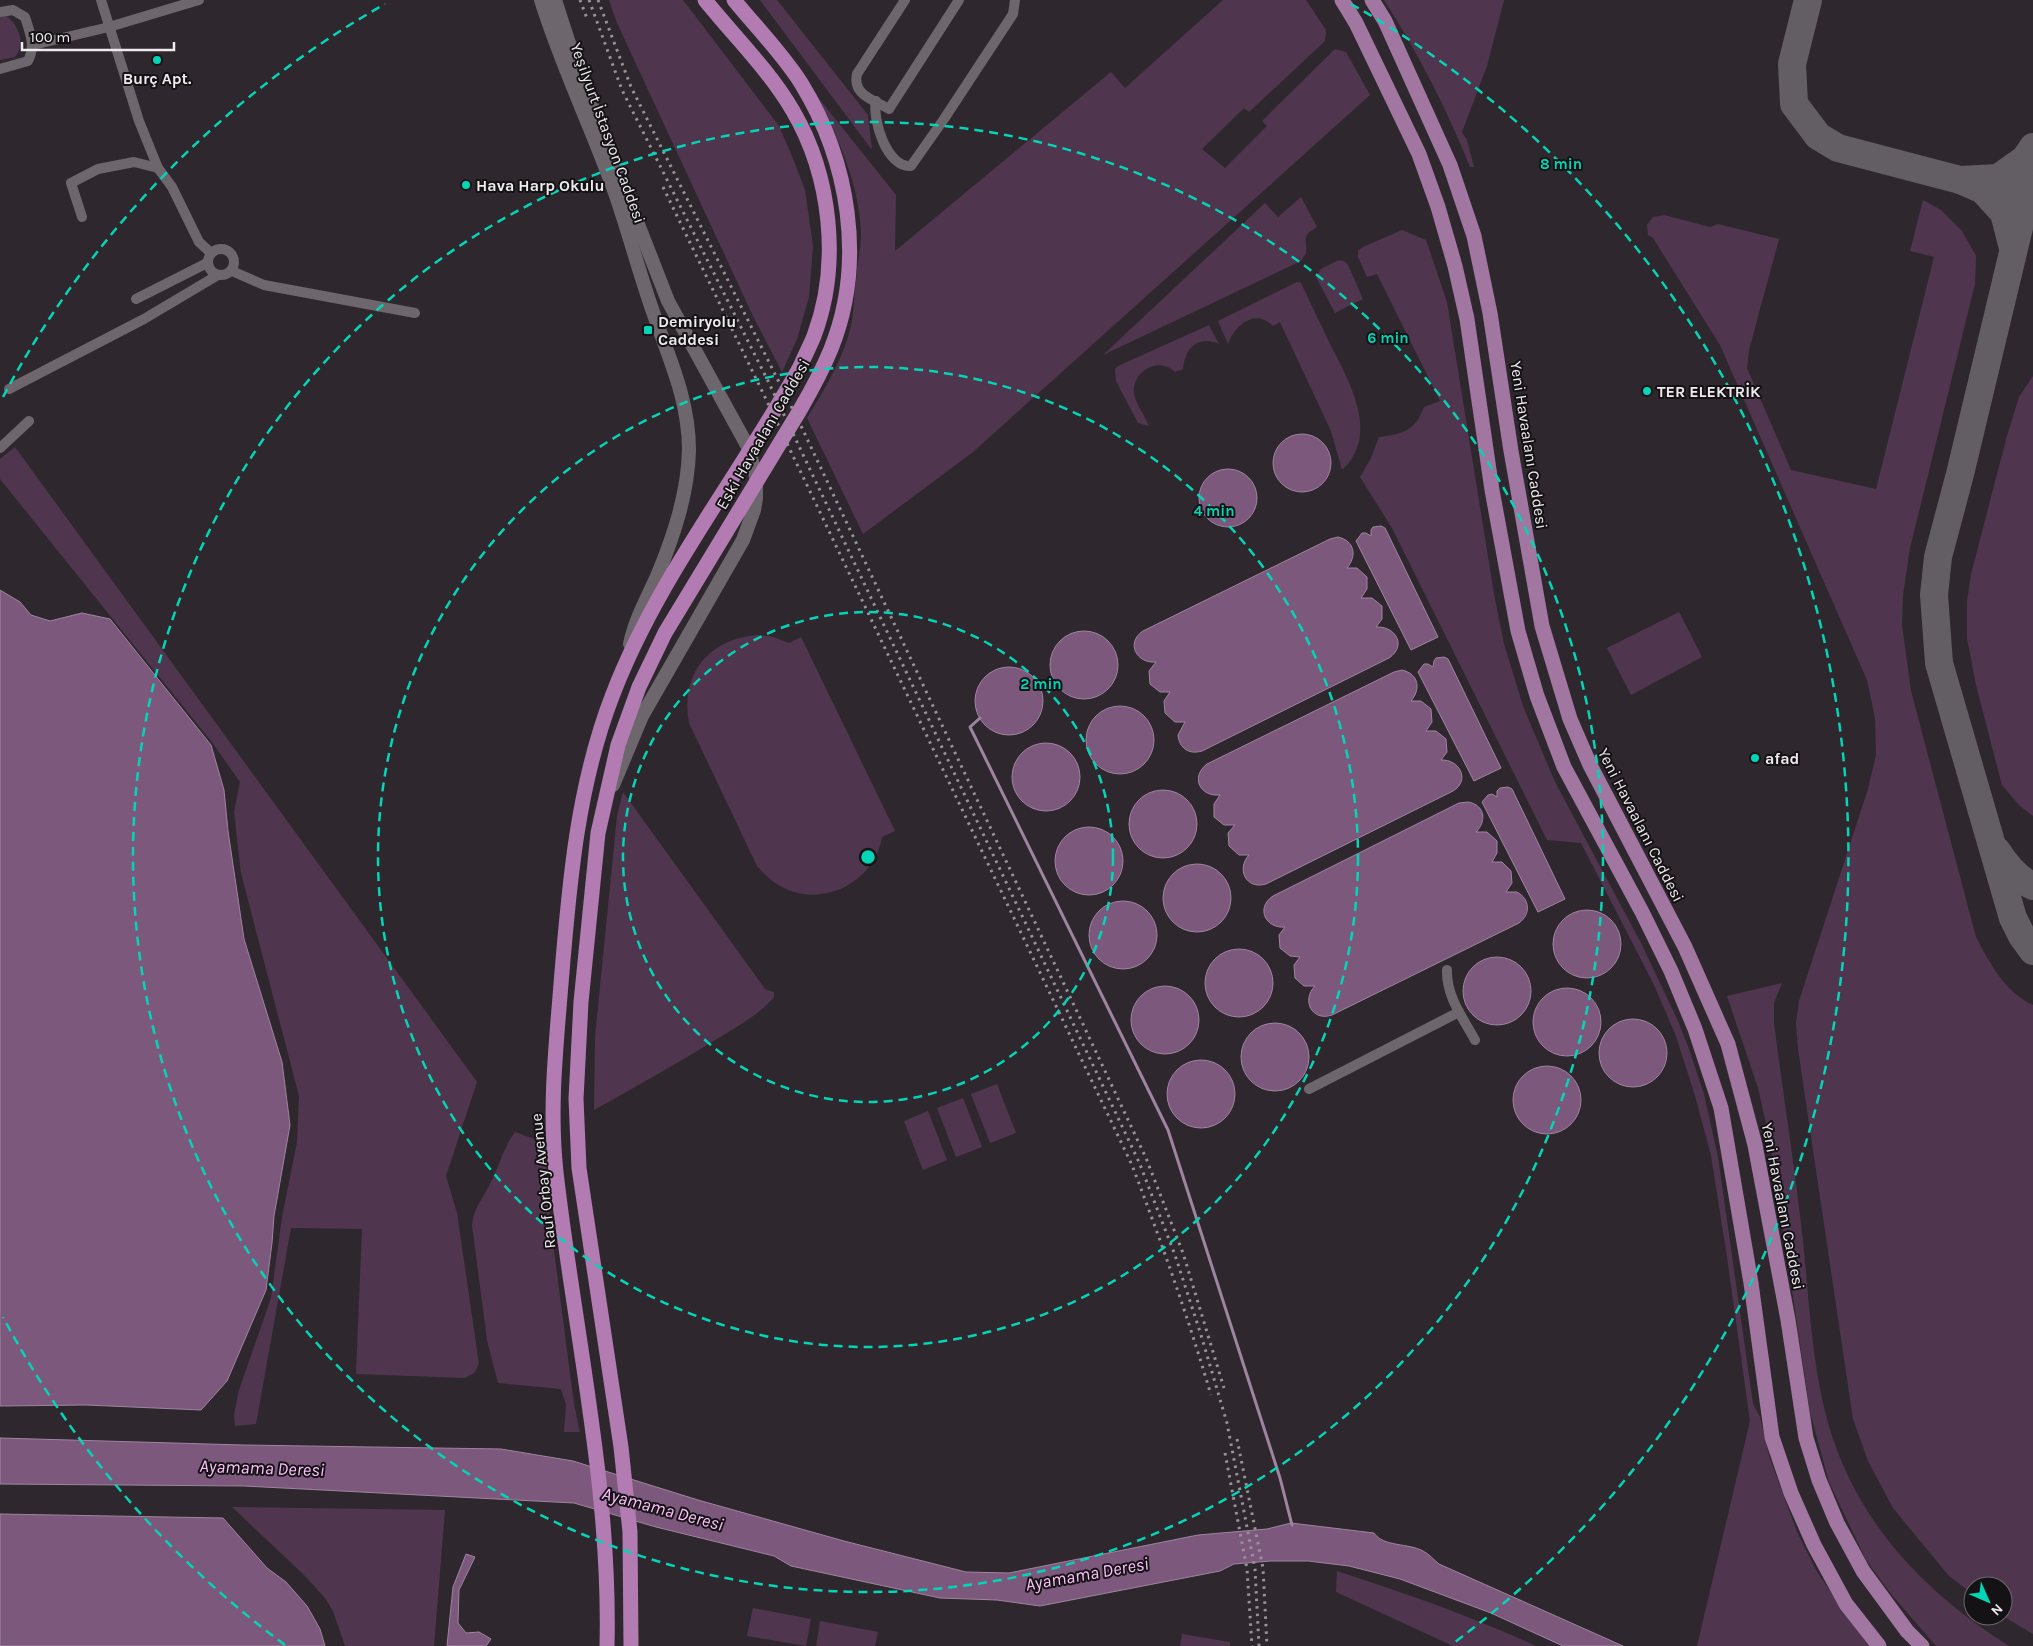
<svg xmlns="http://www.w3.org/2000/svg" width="2033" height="1646" font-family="Karla,sans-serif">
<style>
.green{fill:#4f364e}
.water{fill:#7d587d;stroke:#9f849f}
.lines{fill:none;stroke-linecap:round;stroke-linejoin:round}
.stream{stroke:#9f849f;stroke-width:3}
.taxiway{stroke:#635e63;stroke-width:28}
.minor{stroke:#6d666d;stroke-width:10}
.secondary{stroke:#6d666d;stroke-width:14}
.primary{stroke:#a176a1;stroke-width:15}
.trunk{stroke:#b27bb2;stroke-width:15}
.rail{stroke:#989398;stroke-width:3;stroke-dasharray:2.5 5;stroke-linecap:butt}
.ring{fill:none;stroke:#04d5b6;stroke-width:2.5;stroke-dasharray:9 6}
.poi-dot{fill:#04d5b6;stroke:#151215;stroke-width:2}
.labels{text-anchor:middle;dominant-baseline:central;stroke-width:4;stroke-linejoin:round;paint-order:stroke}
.poi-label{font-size:16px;font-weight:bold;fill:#eeeaee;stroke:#151215;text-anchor:start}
.street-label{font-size:16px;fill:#eeeaee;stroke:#151215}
.water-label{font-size:18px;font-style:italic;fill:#fcc0fb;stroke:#151215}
.centre{fill:#04d5b6;stroke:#151215;stroke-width:2.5}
.ring-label{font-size:15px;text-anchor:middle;font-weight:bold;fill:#04d5b6;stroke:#151215;stroke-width:4;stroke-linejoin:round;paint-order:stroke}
</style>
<rect width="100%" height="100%" fill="#2e282e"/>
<g class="green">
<path d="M609,0H683L779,126L794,161L805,190L813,246L809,297L797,339L782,372L753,316L617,23Z"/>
<path d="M760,0H777L868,115L872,150Z"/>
<path d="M1223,0H1306L1326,30L1325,41L1249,112L1244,108L1202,149L1225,168L1267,126L1262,121L1335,49L1346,52L1370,95L973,452L863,534L807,418C825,389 845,356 852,321C854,308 854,293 856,280C857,265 861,249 861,234C860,186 838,137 817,96L896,195L895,251L1111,72L1125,88Z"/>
<path d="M1384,0H1504L1487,66L1462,132L1467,140L1474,167H1470C1447,109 1418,53 1384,0Z"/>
<path d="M6,15C19,27 26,42 15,57L0,60V16Z"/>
<path d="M1301,197L1317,227C1301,236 1307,238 1306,253L1301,261L1103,355L1265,203L1278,217Z"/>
<path d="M1923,200L1941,210L1962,231L1976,256L1975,284L1910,548L1903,595L1902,625L1911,691L1976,937C1990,964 2005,992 2033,1005V1634L2003,1616V1586H1973V1594L1949,1576L1893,1508L1868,1461L1853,1419L1798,1049L1796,1023L1799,1001L1868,789L1876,755L1875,718L1867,680L1720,345L1653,238L1648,235L1647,225L1653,217L1664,215L1710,227L1718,224L1779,239L1749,350L1747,368L1791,470L1876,489L1934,257L1910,251Z"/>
<path d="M1402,230L1426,240L1447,302L1494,594L1504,644L1523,706L1555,782L1641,943L1678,1021L1689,1049L1704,1094L1718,1157L1753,1404L1760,1417L1770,1459L1797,1532L1816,1570L1838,1603L1871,1646H1697L1750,1421L1727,1257L1711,1156L1696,1099L1676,1036L1654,985L1581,843L1547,840L1392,528L1360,477L1371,458L1379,437C1403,434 1415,431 1424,407L1440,401L1377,274L1367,277L1358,257V251L1363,247Z"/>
<path d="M1339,260L1344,261L1348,265L1363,299L1335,313L1316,277L1321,269Z"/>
<path d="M1297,282L1301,283C1311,304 1321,325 1331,346C1350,383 1380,435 1342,470L1331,431L1280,322L1273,326C1255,308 1235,325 1228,344L1218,321Z"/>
<path d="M1209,325L1219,344C1198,335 1185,348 1183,369L1175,372C1159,356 1132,371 1134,393C1135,403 1145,416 1149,426L1138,423L1116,381L1115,369L1118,366Z"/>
<path d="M2033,376V816L2020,806L2002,785L1976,685L1967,638V602L1971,574L2007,436L2019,397Z"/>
<path d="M15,447L477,1082L446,1176L457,1213L479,1364L474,1373L465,1378L356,1374L362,1229L291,1228L256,1424L235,1426L234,1415L239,1390L271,1298L282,1217L297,1142L299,1096L241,873L234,812L240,782L211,741L0,479V459Z"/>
<path d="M1679,612L1702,657L1631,695L1607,648Z"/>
<path d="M757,635L770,636L789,643L801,637L895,831L882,837C875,881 824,908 784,888C773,883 765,875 757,866L689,723C680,675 708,639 757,635Z"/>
<path d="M623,792L765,989L774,992V997C759,1015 735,1028 715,1040C675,1065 635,1087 594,1110L595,1037L617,816Z"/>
<path d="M1782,983L1774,1003V1023C1783,1093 1794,1162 1802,1232C1809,1296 1811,1361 1828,1423C1857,1523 1923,1591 2009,1646H1936L1891,1594L1866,1560L1829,1482L1810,1412L1770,1141L1758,1088L1727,996Z"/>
<path d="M997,1084L1016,1133L990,1143L971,1094Z"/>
<path d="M963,1098L982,1147L956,1157L937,1108Z"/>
<path d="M928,1111L947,1160L923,1170L904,1121Z"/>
<path d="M515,1132L540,1141L545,1148L550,1220L574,1404L580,1432H564L566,1405L561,1389L498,1383L487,1340L472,1225C474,1208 481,1201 489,1186C499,1168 503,1148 515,1132Z"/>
<path d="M232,1507L445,1510L434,1646H345L333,1611L325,1598L304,1575Z"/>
<path d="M1337,1571C1405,1593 1471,1616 1536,1646H1453L1336,1592Z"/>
<path d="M753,1608L811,1619L806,1646L747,1636Z"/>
<path d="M820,1621L878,1632L875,1646H816Z"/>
<path d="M1182,1634L1230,1642V1646H1180Z"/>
</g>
<g class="water">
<circle cx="1302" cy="463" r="29"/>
<circle cx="1228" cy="498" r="29"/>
<path d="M1381,526L1385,528L1438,637L1411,650L1356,541L1362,533H1366L1371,536V530L1373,527Z"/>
<path d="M1338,537C1355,541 1357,556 1347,568H1357L1367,577V589L1361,598H1372L1382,606V619L1376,627C1396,626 1407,646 1389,658L1202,751C1189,755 1179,748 1178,735L1185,722H1175L1165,713L1164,701L1170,692H1160L1150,684L1149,671L1156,662C1137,664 1125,643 1143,631L1330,539Z"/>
<path d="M0,590L20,602L31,615L50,621L82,613L110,619L211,745L224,790L228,831L244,939L282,1062L290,1125L274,1216L272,1243L266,1290L227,1381L201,1410L86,1405L0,1406Z"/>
<circle cx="1084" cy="665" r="34"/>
<path d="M1444,657L1448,659L1501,768L1474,781L1418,672L1424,664H1428L1433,667L1434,661L1436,658Z"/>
<circle cx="1009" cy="701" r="34"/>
<path d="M1402,670C1419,674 1421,689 1411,701H1421L1431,709L1432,722L1426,731H1436L1446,739L1447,752L1441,760C1459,759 1471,780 1453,791L1266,884C1246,890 1236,869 1249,855H1239L1229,846L1228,833L1235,825H1224L1214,817V804L1220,795C1200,797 1190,777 1207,764L1394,672Z"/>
<circle cx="1120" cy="740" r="34"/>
<circle cx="1046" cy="777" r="34"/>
<path d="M1508,787L1512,789L1565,899L1538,912L1482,802L1488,795L1492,794L1497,797V791L1500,788Z"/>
<circle cx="1163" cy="824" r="34"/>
<path d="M1468,802C1485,805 1487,821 1476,832H1487L1497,841V853L1492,862H1502L1511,871L1512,883L1506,892H1517C1530,899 1531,914 1519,923L1332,1015C1312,1022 1301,1000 1315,986H1304L1295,978L1294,965L1300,957L1290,956L1280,948L1279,935L1285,927C1266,929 1255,908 1273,896L1459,803Z"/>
<circle cx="1089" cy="861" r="34"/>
<circle cx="1197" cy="898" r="34"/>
<circle cx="1123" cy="935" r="34"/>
<circle cx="1587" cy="944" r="34"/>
<circle cx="1239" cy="983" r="34"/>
<circle cx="1497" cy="991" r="34"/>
<circle cx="1165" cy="1020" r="34"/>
<circle cx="1567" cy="1022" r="34"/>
<circle cx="1633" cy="1053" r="34"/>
<circle cx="1275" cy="1057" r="34"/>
<circle cx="1201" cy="1094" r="34"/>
<circle cx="1547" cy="1100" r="34"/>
<path d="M0,1438L243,1445L501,1449L573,1461L698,1500L844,1541L966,1572L1009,1573L1198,1535L1267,1529L1291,1523L1374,1533C1383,1547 1409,1543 1423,1551C1429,1554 1434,1560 1439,1564L1623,1646H1563L1491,1613L1400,1579L1349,1566L1308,1561H1271L1234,1564L1220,1571L1040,1606L997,1600L940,1598L791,1566L774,1556L656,1527L574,1503L244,1486L0,1484Z"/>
<path d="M0,1514L223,1518L267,1568L286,1582L307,1606L320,1629L325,1646H0Z"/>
<path d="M466,1554L475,1557L459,1590L458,1623L466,1633L479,1632L491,1639L486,1646H447L453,1587Z"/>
</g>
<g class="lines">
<path class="stream" d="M980,718L970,727L1168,1130L1280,1478L1292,1525"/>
<g class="taxiway">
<path d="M1808,0L1792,64L1794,104L1818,136L1838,148L1960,180L2033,196"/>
<path d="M2033,169L1960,474L1938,557L1934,595L1939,663L2013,918L2022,936L2033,951"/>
<path d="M2013,248L2004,213L1983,190L1960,180L1998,178L2025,159L2033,147"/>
<path d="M1997,851C2006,865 2017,879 2033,886"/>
</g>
<g class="minor">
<path d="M101,0L139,121L158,168L172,187L199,242L211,253"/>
<path d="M905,0L857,74C852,95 874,100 889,109L959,0"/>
<path d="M0,12L13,10L25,17C30,33 36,46 28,61L0,69"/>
<path d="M33,45L109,27L199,0"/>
<path d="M876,101C872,120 887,168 911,166L944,119L1013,14L1015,0"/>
<path d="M82,217L71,183L98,169L134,162L158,168"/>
<circle cx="221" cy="262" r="13"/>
<path d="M232,271L264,285L415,313"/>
<path d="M136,299L207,263"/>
<path d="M9,389L144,319L218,275"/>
<path d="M0,448L29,421"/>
<path d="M1447,970C1446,996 1463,1018 1475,1040"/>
<path d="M1309,1089L1459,1012"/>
</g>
<g class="secondary">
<path d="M541,0C561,65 591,126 614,190C628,230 639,272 653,312C669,358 689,400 689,450C688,493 674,535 658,574C648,597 635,619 630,644"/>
<path d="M555,0L577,68L668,301L748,447L756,476V498L754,510L743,540L642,716L613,785"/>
</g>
<g class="primary">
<path d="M1342,0L1356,23L1419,154L1438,207L1455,266L1467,319L1492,490L1518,631L1537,696L1564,767L1642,912L1671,971L1695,1029L1721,1108L1751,1283L1772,1437L1791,1493L1814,1545L1846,1604L1879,1646"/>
<path d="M1372,0L1385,21L1450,165L1474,236L1490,313L1511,451L1542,626L1570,719L1590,765L1685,947L1728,1044L1755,1145L1788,1320L1806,1438L1819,1480L1837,1523L1863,1571L1907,1631L1922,1646"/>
</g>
<g class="trunk">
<path d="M607,1646C611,1486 574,1330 556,1172C549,1109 556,1047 561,984C569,886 577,786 613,694C658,577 739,477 800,367C804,357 810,346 814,336C841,264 831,176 793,111C769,70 734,36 705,0"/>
<path d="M631,1646L630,1532L621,1447L579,1168L576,1099L581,1002L598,833L618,745L639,687L665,633L800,410C811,391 822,371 831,349C866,262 849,161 801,83C782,53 756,27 734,0"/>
</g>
<g class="rail">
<path d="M580,0L588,21"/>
<path d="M589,0L622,90L768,381L1139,1162L1175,1255L1201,1335L1227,1423L1255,1569L1259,1646"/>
<path d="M598,0L631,87L802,428L1146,1158L1183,1253L1224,1388"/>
<path d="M663,187L762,391L1132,1165C1161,1241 1188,1317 1211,1395"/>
<path d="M1237,1439L1263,1568L1267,1646"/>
<path d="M1225,1453L1247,1569L1252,1646"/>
</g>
</g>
<g class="ring">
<circle cx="868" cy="857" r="245"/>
<circle cx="868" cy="857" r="490"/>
<circle cx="868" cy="857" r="735"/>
<path d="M285 1645A980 980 0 0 1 3 1317M3 397A980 980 0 0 1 385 4M1351 4A980 980 0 0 1 1451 1645"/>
</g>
<g class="poi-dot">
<circle cx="157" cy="60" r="5"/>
<circle cx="466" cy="185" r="5"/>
<rect x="643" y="325" width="10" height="10" rx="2.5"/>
<circle cx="1647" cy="391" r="5"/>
<circle cx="1755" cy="758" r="5"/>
</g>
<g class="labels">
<g class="poi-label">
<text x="157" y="78" text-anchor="middle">Burç Apt.</text>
<text x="476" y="185">Hava Harp Okulu</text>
<text x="658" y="321">Demiryolu<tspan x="658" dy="18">Caddesi</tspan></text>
<text x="1657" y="391">TER ELEKTRİK</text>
<text x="1765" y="758">afad</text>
</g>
<g class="street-label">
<text transform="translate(608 133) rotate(70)">Yeşilyurt İstasyon Caddesi</text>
<text transform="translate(763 434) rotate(-60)">Eski Havaalanı Caddesi</text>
<text transform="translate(1529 445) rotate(81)">Yeni Havaalanı Caddesi</text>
<text transform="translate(1641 825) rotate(63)">Yeni Havaalanı Caddesi</text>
<text transform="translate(543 1181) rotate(-96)">Rauf Orbay Avenue</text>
<text transform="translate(1783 1206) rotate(79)">Yeni Havaalanı Caddesi</text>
</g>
<g class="water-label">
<text transform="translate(262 1468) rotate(2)">Ayamama Deresi</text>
<text transform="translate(663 1509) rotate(15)">Ayamama Deresi</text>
<text transform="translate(1087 1574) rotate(-10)">Ayamama Deresi</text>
</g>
</g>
<circle cx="868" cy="857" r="8" class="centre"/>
<g class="ring-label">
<text x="1561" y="169">8 min</text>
<text x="1388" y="343">6 min</text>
<text x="1214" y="516">4 min</text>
<text x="1041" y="689">2 min</text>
</g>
<g transform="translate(1988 1601) rotate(135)"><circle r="24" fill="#151215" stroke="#6c686c"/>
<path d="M0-4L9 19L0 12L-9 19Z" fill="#04d5b6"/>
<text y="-8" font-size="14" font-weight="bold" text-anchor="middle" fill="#eeeaee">N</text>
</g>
<path d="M22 42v8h152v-8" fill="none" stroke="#eeeaee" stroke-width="2.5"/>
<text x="30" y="42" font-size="15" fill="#eeeaee" stroke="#151215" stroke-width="4" paint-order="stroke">100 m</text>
</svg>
